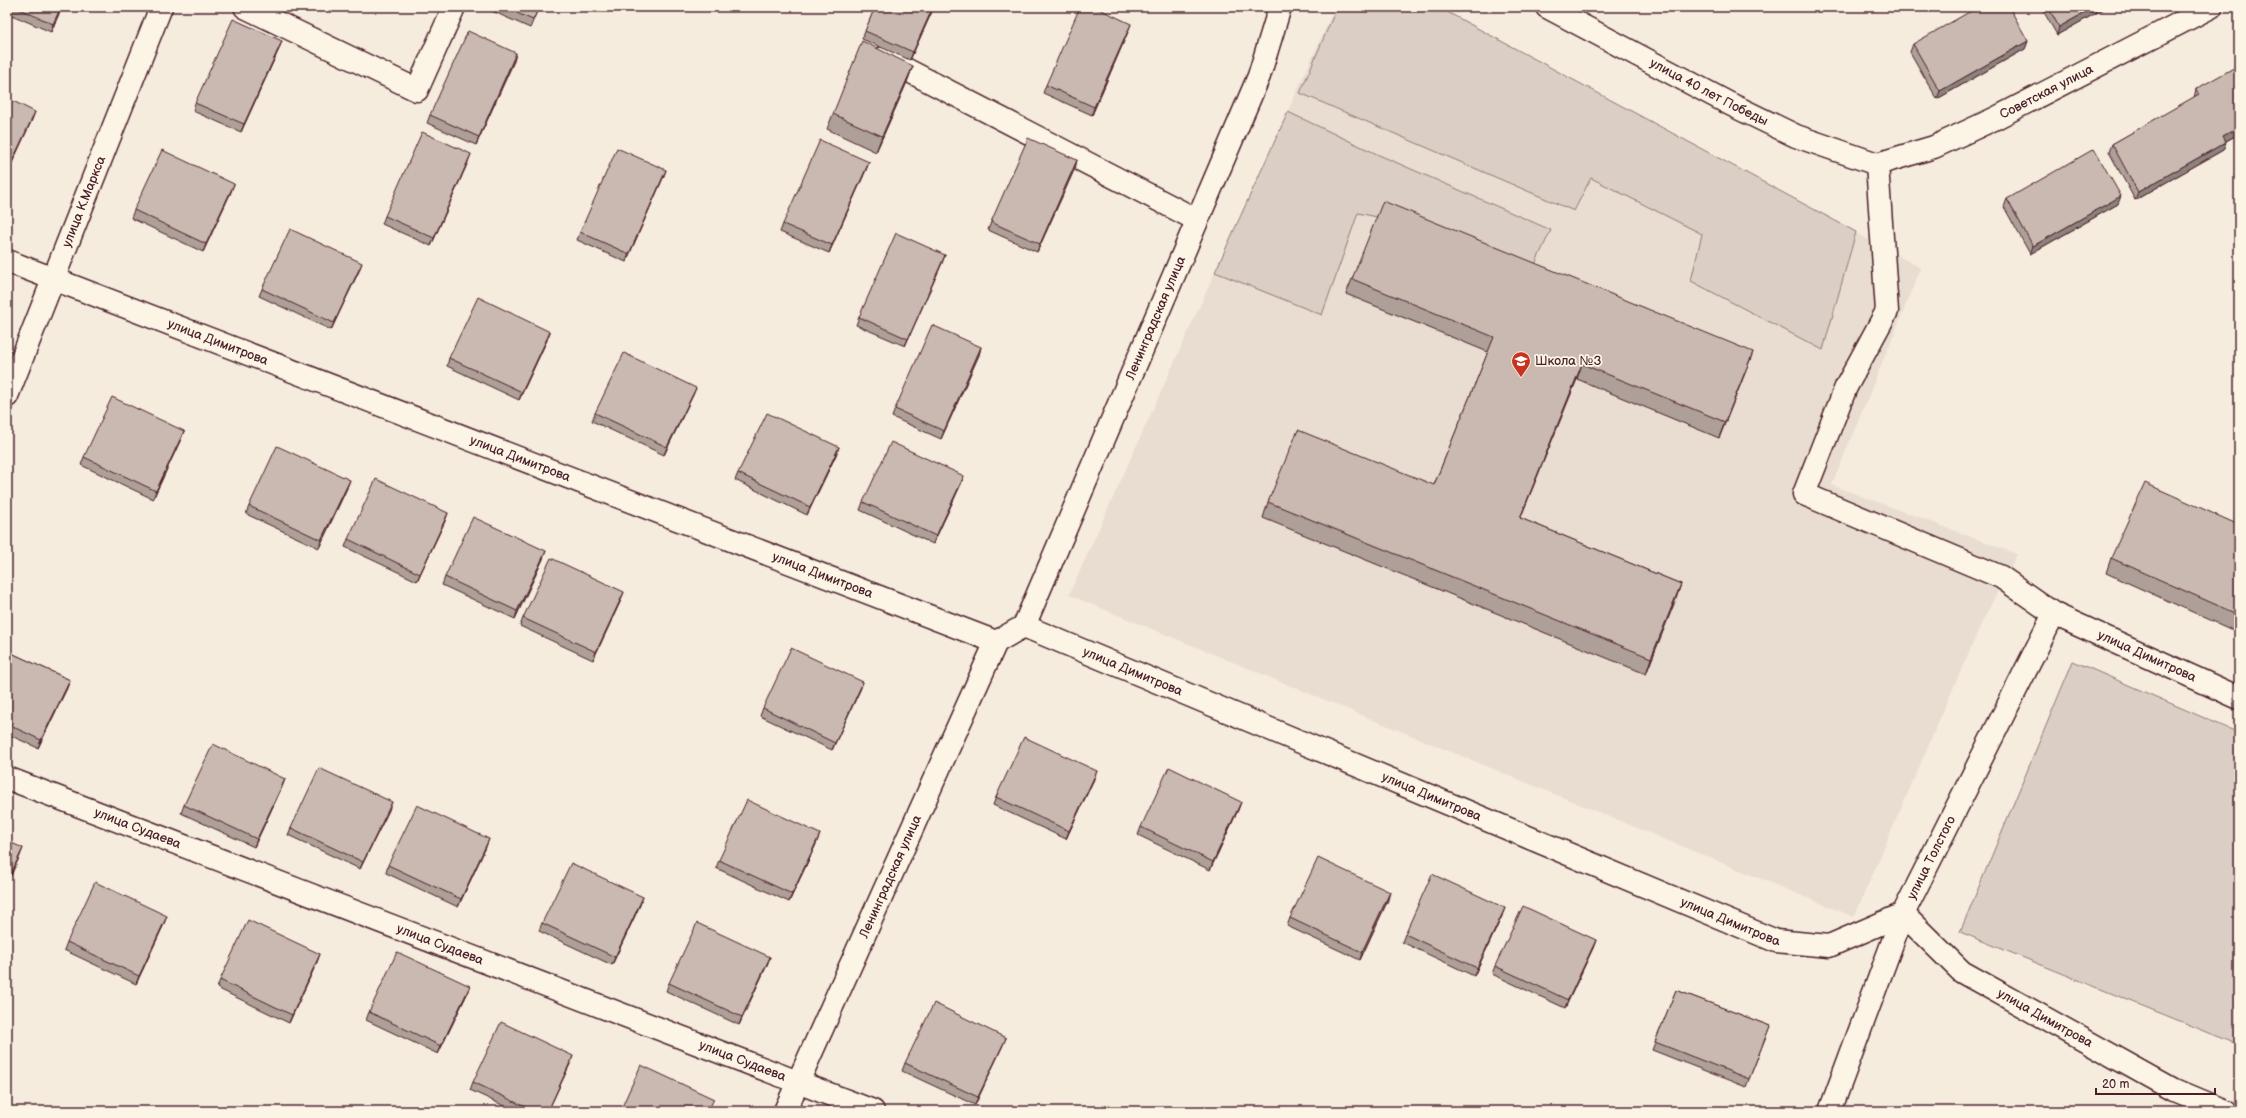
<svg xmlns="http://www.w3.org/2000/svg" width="2246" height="1118" font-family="'Balsamiq Sans',sans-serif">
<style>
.built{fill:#e8ddd0}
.green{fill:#dbcec4;stroke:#927678}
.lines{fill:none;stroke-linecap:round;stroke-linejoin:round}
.lane-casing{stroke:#4a1f2b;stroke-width:25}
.street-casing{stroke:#4a1f2b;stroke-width:25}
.secondary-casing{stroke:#4a1f2b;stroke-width:25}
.lane{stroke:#fcf5e5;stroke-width:22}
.street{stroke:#fcf5e5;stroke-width:22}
.secondary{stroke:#fcf5e5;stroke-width:22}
.wall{fill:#ae9f98;stroke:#4a1f2b}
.shaded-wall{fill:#8d827c;stroke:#4a1f2b}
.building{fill:#cab9b1;stroke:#4a1f2b}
.labels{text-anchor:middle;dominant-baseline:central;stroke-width:3.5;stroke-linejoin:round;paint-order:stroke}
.street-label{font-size:13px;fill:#4a1f2b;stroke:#fcf5e5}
.poi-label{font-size:13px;fill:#4a1f2b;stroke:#fcf5e5;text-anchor:start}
</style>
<rect width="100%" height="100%" fill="#f5ecde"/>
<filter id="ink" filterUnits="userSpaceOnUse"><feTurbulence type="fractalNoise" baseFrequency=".025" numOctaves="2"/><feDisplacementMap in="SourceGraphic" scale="8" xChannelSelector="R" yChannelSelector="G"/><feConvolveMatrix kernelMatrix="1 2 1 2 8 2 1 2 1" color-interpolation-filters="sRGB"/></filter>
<g filter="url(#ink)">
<path class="built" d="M1335,7H1438L1921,268L1832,485L2017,554L1982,622L1854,917L1069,595Z"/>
<g class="green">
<path d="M1337,7H1438L1856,232L1823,350L1691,281L1702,234L1591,178L1574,211L1300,93Z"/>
<path d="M1288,112L1379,155L1551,230L1528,279L1377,217L1358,213L1322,315L1215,272Z"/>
<path d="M2073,661L2239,733V1045L1960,932Z"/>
</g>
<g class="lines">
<defs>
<g id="lane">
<path d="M245,7L417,90L454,7"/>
<path d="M884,58L1197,220"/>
<path d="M1877,164L1887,311L1846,387L1804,494L2001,577L2054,614"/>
</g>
<g id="street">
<path id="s1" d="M7,261L996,642L1024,626L1776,941L1829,946L1903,914L1962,972L2174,1090L2224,1111"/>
<path id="s2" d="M7,396L161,7"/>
<path id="s3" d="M1024,626L1259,76L1280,7"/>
<path id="s4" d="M7,778L873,1111"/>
<path id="s5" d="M785,1111L996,642"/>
<path id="s6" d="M1830,1111L1903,914L2054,614L2239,698"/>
</g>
<g id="secondary">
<path id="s7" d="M1547,7L1730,104L1796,136L1877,164L1934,147L1994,119L2211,7"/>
</g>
</defs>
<use href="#lane" class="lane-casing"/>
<use href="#street" class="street-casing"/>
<use href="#secondary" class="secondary-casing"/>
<use href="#lane" class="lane"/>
<use href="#street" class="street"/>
<use href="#secondary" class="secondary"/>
</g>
<g class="wall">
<path d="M7,7H62L51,32L7,13Z"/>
<path d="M284,7H298L295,12Z"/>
<path d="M483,7H539L530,28Z"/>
<path d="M875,7H934L910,60L862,39Z"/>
<path d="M2041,7H2107L2057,35Z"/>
<path d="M1128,32L1092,115L1043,93L1046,85Z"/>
<path d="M2028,41L2025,49L1937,99L1910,52L1913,44Z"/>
<path d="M279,49L241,132L193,111L195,103Z"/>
<path d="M516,53L514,61L476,145L427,123L430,115Z"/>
<path d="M913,66L907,82L876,152L827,129L833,114Z"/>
<path d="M2196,89L2239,134L2226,141L2223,150L2135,200L2109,152L2112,144L2194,98Z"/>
<path d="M1077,160L1075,168L1037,252L988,230L991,222Z"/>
<path d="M468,162L431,246L382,224L385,216Z"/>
<path d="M869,162L866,170L829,253L780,232L783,224Z"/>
<path d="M666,170L663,178L626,262L577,240L580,232Z"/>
<path d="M231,192L203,252L131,218L134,210Z"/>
<path d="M2007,199L2118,204L2030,254L2004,207Z"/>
<path d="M945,255L942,263L905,346L856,325L859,317Z"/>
<path d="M359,271L331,330L259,296L262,289Z"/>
<path d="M1352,279L1747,368L1719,438L1577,379L1520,518L1681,584L1646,674L1263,518L1268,502L1434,485L1488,352L1346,294Z"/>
<path d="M547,340L519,400L447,366L449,358Z"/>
<path d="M981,347L979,355L941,439L892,417L895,409Z"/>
<path d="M696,388L693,395L664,455L592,421L595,413Z"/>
<path d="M184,431L181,439L153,499L81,465L84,457Z"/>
<path d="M839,447L836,455L807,515L735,480L738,473Z"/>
<path d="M961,484L933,544L860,510L863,502Z"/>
<path d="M347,488L319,548L246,514L249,506Z"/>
<path d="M448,513L445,521L417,581L345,547L348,539Z"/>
<path d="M2239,525V633L2106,573L2111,558Z"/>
<path d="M543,559L515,619L442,585L445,577Z"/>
<path d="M621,600L593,660L520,626L523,618Z"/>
<path d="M7,651L70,680L67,688L38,748L7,734Z"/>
<path d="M863,682L860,690L832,750L760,716L763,708Z"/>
<path d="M285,779L282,787L254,847L181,813L184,805Z"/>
<path d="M1094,779L1066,839L993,805L996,797Z"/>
<path d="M1241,802L1238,810L1210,870L1138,835L1141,827Z"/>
<path d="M389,810L360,869L288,835L291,828Z"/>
<path d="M817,842L789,902L716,868L719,860Z"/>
<path d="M486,847L458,907L386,873L388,865Z"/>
<path d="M643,897L640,905L612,965L539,931L542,923Z"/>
<path d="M1388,900L1360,960L1287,926L1290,918Z"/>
<path d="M1502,916L1474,976L1402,942L1405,934Z"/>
<path d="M164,924L136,984L64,950L67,942Z"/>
<path d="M1596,940L1593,948L1565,1008L1492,974L1495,966Z"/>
<path d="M320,954L317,962L289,1023L217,988L220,980Z"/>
<path d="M770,957L767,965L739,1025L666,991L669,983Z"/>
<path d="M1676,990L1770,1026L1746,1087L1652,1050Z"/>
<path d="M467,994L438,1054L366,1020L369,1012Z"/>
<path d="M1003,1045L975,1105L902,1071L905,1063Z"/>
<path d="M570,1064L548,1111H515L470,1090L473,1082Z"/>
</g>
<g class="shaded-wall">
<path d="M61,7H62L51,32L53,24Z"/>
<path d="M933,7H934L910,60L913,52Z"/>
<path d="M2095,7H2107L2057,35L2059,27Z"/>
<path d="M1131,24L1128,32L1092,115L1094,107Z"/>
<path d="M282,41L279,49L241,132L244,124Z"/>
<path d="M2028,41L2025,49L1937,99L1940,91Z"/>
<path d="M516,53L514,61L476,145L479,137Z"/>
<path d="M913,66L907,82L876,152L882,136Z"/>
<path d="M35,112L32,120L7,174V172Z"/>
<path d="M2239,127V134L2220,144L2223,136Z"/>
<path d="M2226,142L2223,150L2135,200L2138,192Z"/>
<path d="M471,154L468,162L431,246L434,238Z"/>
<path d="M1077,160L1075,168L1037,252L1040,244Z"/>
<path d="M869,162L866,170L829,253L832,245Z"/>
<path d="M666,170L663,178L626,262L629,254Z"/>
<path d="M234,184L231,192L203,252L206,244Z"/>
<path d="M2121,196L2118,204L2030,254L2033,246Z"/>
<path d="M945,255L942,263L905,346L908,339Z"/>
<path d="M362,263L359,271L331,330L334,323Z"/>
<path d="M550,332L547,340L519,400L522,392Z"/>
<path d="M981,347L979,355L941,439L944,431Z"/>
<path d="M1753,352L1747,368L1719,438L1725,422Z"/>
<path d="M1582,364L1577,379L1514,534L1520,518Z"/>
<path d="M696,388L693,395L664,455L667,447Z"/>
<path d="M184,431L181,439L153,499L156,491Z"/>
<path d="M839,447L836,455L807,515L810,507Z"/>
<path d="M964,476L961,484L933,544L936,536Z"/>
<path d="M350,480L347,488L319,548L321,540Z"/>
<path d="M448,513L445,521L417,581L420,574Z"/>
<path d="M546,551L543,559L515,619L517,611Z"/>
<path d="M1681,584L1676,599L1646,674L1651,658Z"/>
<path d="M624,592L621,600L593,660L596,652Z"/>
<path d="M70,680L67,688L38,748L41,740Z"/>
<path d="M863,682L860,690L832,750L835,743Z"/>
<path d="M1097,771L1094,779L1066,839L1069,831Z"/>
<path d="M285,779L282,787L254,847L257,839Z"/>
<path d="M392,802L389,810L360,869L363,862Z"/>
<path d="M1241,802L1238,810L1210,870L1213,862Z"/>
<path d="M820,834L817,842L789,902L792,894Z"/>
<path d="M489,839L486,847L458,907L461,899Z"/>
<path d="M23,848L20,856L7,884V882Z"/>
<path d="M1390,892L1388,900L1360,960L1362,952Z"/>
<path d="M643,897L640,905L612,965L615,957Z"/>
<path d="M1505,908L1502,916L1474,976L1477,968Z"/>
<path d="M167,916L164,924L136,984L139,976Z"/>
<path d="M1596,940L1593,948L1565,1008L1568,1000Z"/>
<path d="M320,954L317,962L289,1023L292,1015Z"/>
<path d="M770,957L767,965L739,1025L742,1017Z"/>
<path d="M470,986L467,994L438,1054L441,1046Z"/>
<path d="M1006,1038L1003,1045L975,1105L978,1097Z"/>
<path d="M573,1056L570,1064L548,1111Z"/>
</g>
<g class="building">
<path d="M15,7H61L53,24Z"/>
<path d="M503,7H539L533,20Z"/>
<path d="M875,7H933L913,52L865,31Z"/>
<path d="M1080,7H1095L1131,24L1094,107L1046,85Z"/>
<path d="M1978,7H2009L2028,41L1940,91L1913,44Z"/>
<path d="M2048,7H2095L2059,27Z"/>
<path d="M233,19L282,41L244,124L195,103Z"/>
<path d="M468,31L516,53L479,137L430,115Z"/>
<path d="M862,41L913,66L882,136L833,114Z"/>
<path d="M2239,65V127L2223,136L2226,142L2138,192L2112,144L2199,94L2196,89Z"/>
<path d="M7,98L35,112L7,172Z"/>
<path d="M422,132L471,154L434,238L385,216Z"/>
<path d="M1028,138L1077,160L1040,244L991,222Z"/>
<path d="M820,140L869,162L832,245L783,224Z"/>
<path d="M617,148L666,170L629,254L580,232Z"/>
<path d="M2094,149L2121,196L2033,246L2007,199Z"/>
<path d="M162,150L234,184L206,244L134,210Z"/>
<path d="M1383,201L1753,352L1725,422L1582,364L1520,518L1681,584L1651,658L1268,502L1298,430L1434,485L1494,337L1352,279Z"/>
<path d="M290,229L362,263L334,323L262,289Z"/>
<path d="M896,233L945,255L908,339L859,317Z"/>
<path d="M478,297L550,332L522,392L449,358Z"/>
<path d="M932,325L981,347L944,431L895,409Z"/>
<path d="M624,353L696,388L667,447L595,413Z"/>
<path d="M112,397L184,431L156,491L84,457Z"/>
<path d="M767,413L839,447L810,507L738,473Z"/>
<path d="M891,442L964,476L936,536L863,502Z"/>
<path d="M277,446L350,480L321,540L249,506Z"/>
<path d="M376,479L448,513L420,574L348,539Z"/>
<path d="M2145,483L2239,525V615L2111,558Z"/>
<path d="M473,517L546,551L517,611L445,577Z"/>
<path d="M551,558L624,592L596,652L523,618Z"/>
<path d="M791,648L863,682L835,743L763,708Z"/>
<path d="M7,651L70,680L41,740L7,724Z"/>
<path d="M1024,737L1097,771L1069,831L996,797Z"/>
<path d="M213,744L285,779L257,839L184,805Z"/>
<path d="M1169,767L1241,802L1213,862L1141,827Z"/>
<path d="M319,768L392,802L363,862L291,828Z"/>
<path d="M747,800L820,834L792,894L719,860Z"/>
<path d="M417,805L489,839L461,899L388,865Z"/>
<path d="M7,841L23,848L7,882Z"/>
<path d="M1318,858L1390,892L1362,952L1290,918Z"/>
<path d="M571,863L643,897L615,957L542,923Z"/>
<path d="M1432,874L1505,908L1477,968L1405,934Z"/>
<path d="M95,882L167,916L139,976L67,942Z"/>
<path d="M1523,906L1596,940L1568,1000L1495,966Z"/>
<path d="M248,920L320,954L292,1015L220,980Z"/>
<path d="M697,923L770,957L742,1017L669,983Z"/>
<path d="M397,952L470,986L441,1046L369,1012Z"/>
<path d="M1676,990L1770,1026L1749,1079L1655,1042Z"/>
<path d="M934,1003L1006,1038L978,1097L905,1063Z"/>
<path d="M501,1022L573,1056L548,1111H534L473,1082Z"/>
<path d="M641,1065L714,1099L708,1111H620Z"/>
</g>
</g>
<defs>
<symbol id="school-pin" viewBox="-11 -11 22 30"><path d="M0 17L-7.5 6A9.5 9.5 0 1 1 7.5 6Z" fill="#c8321e" stroke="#fcf5e5"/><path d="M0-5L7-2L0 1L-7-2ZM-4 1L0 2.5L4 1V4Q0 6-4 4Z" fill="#fff"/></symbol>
</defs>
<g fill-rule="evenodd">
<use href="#school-pin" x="1510" y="350" width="22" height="30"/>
</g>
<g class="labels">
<g class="street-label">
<text stroke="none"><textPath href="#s7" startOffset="183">улица 40 лет Победы</textPath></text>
<text stroke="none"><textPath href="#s7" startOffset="551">Советская улица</textPath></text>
<text stroke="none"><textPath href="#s2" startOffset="209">улица К.Маркса</textPath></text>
<text stroke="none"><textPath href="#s3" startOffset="335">Ленинградская улица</textPath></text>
<text stroke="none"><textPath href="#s1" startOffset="226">улица Димитрова</textPath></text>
<text stroke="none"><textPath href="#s1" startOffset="550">улица Димитрова</textPath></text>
<text stroke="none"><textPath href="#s1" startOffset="874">улица Димитрова</textPath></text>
<text stroke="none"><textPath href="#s6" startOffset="648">улица Димитрова</textPath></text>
<text stroke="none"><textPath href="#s1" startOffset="1210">улица Димитрова</textPath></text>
<text stroke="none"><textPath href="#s1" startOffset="1534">улица Димитрова</textPath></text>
<text stroke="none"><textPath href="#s4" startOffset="140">улица Судаева</textPath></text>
<text stroke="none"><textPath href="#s6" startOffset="273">улица Толстого</textPath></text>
<text stroke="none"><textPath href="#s5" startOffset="257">Ленинградская улица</textPath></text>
<text stroke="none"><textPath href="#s1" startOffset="1858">улица Димитрова</textPath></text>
<text stroke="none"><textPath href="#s4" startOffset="464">улица Судаева</textPath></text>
<text stroke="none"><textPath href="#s1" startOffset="2219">улица Димитрова</textPath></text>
<text stroke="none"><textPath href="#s4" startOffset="788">улица Судаева</textPath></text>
</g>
<g class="poi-label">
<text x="1535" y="361">Школа №3</text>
</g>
</g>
<rect width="2246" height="1118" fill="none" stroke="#fcf5e5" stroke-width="24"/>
<rect x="12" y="12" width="2222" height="1094" fill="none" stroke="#4a1f2b" stroke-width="1.5" filter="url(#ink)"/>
<path d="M2096 1088v6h119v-6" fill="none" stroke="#4a1f2b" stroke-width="2"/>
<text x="2102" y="1088" font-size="12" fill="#4a1f2b" stroke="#fcf5e5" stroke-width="3" paint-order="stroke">20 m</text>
</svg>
